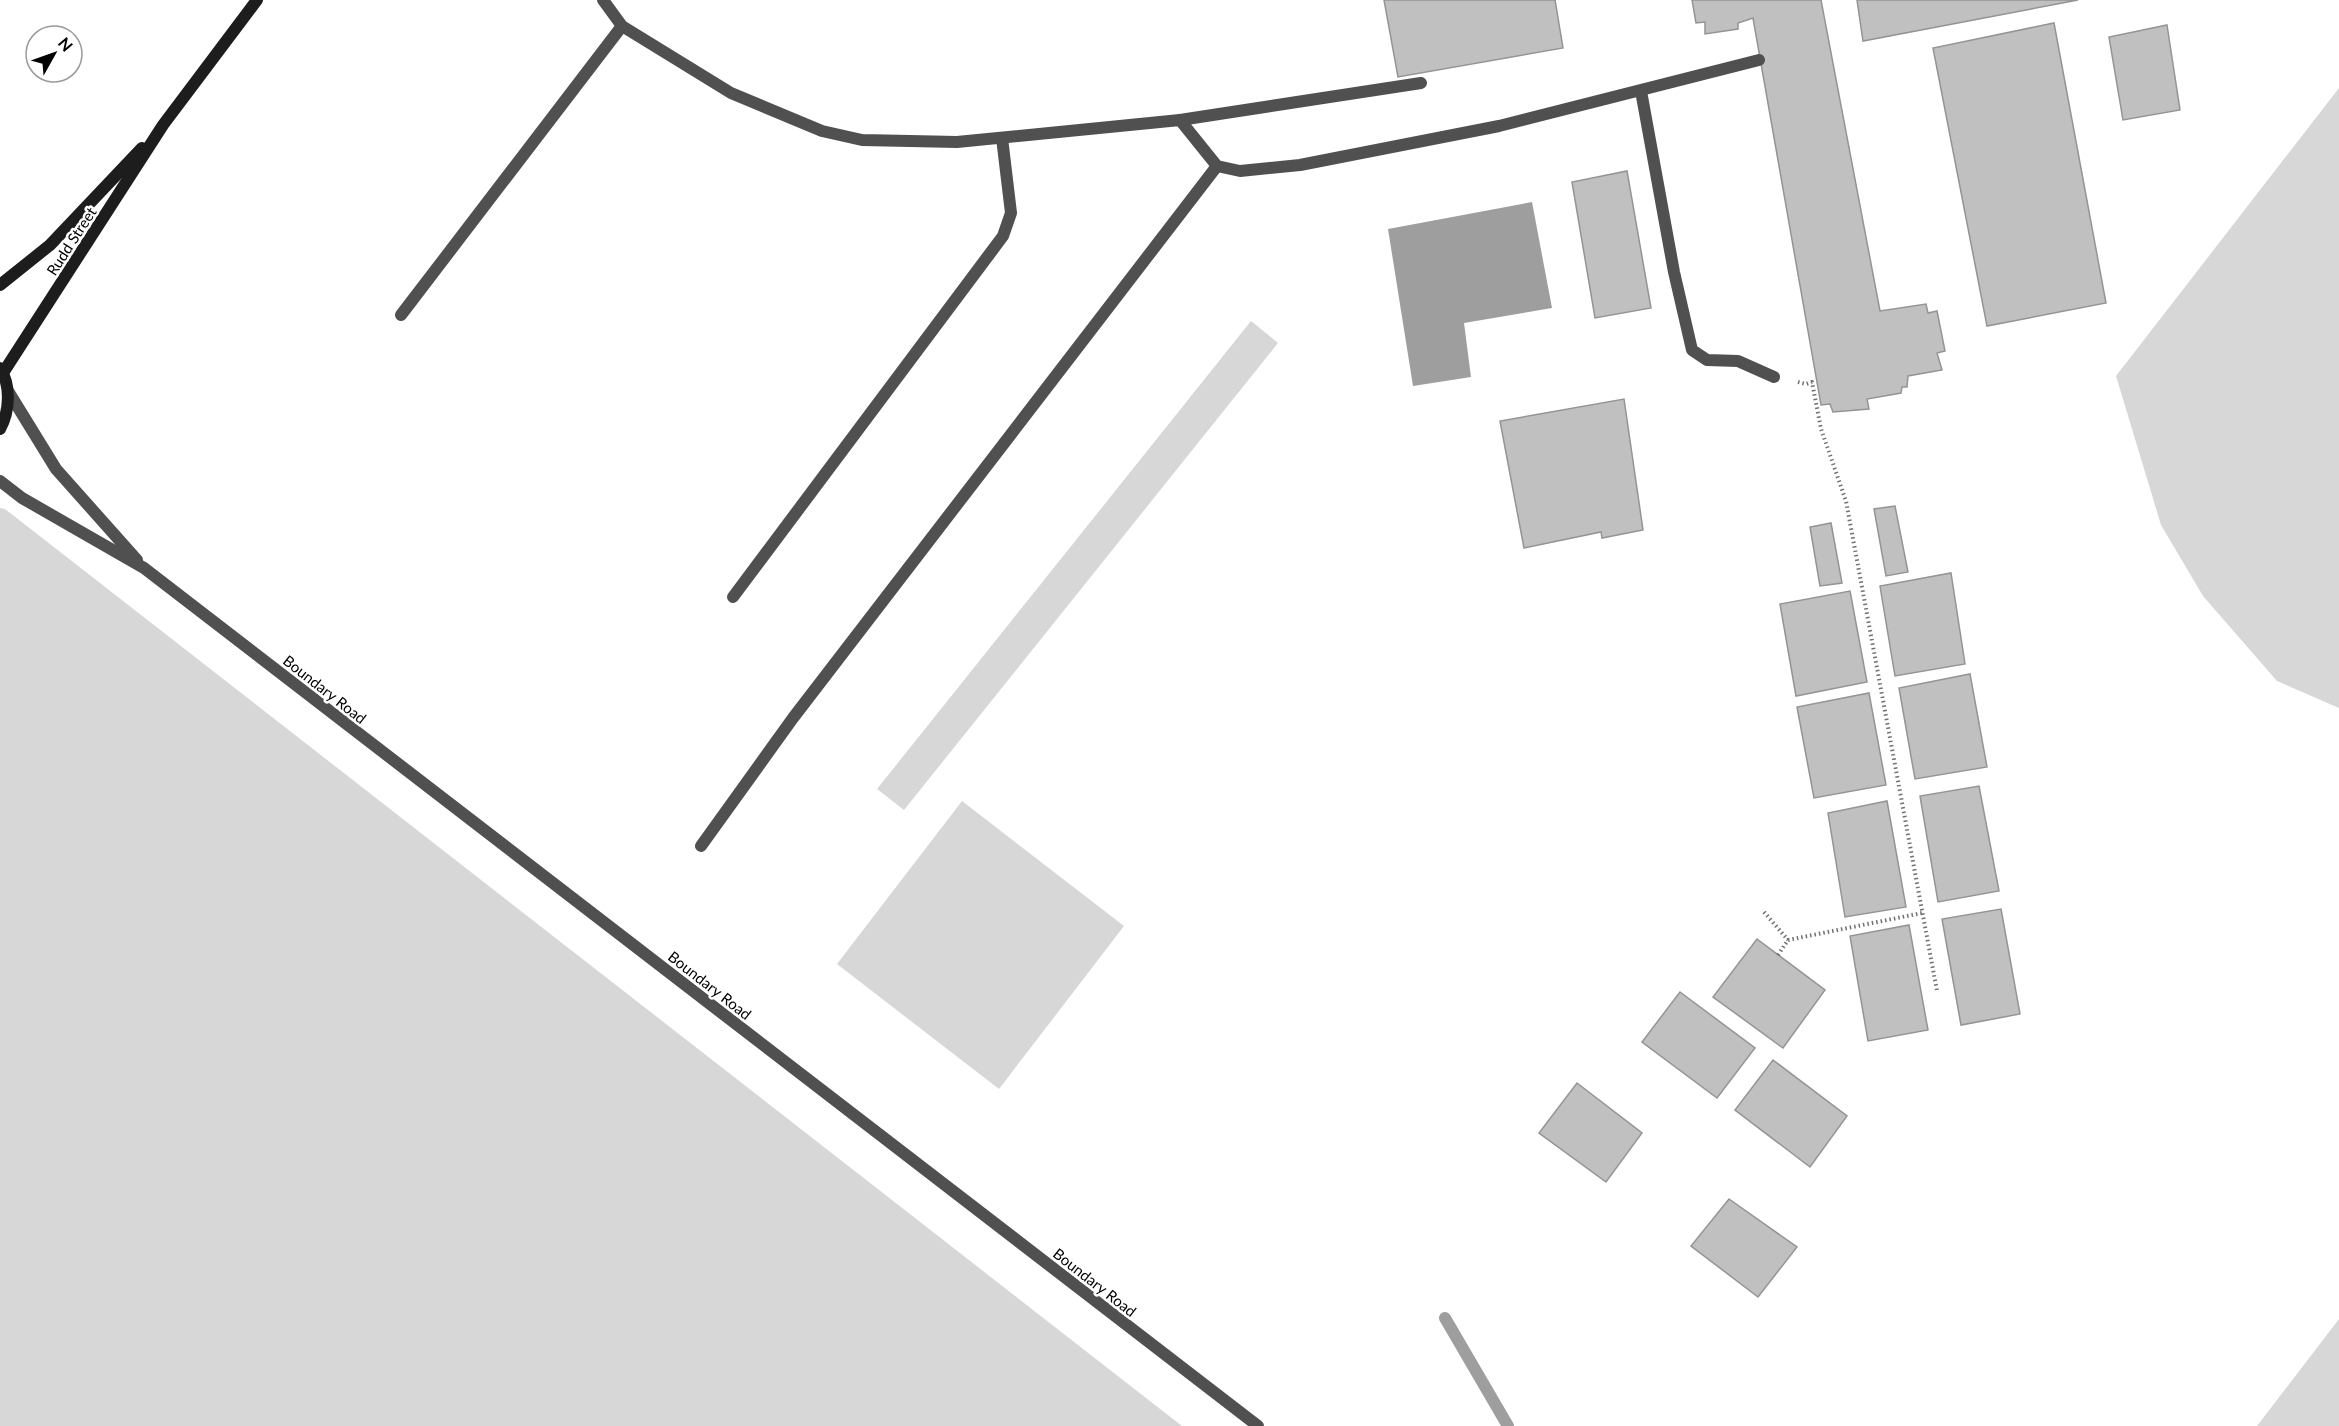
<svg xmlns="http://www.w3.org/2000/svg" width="2339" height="1426" font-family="Lato,sans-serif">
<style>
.green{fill:#d7d7d7}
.water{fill:#9e9e9e}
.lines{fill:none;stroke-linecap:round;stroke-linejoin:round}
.stream{stroke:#9e9e9e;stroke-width:12}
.building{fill:#c0c0c0;stroke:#949494;stroke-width:1.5}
.path{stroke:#727272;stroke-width:4;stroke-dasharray:1.5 3;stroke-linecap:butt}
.service{stroke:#505050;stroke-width:12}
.tertiary{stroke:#505050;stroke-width:12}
.secondary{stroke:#1d1d1d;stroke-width:12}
.labels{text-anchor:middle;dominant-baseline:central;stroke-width:5;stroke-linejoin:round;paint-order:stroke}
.street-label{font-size:15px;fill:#000;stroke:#fff}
</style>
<rect width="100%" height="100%" fill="#fff"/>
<g class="green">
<path d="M2339,88V708L2277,681L2203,596L2161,525L2116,376Z"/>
<path d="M1251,321L1278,343L904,810L877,789Z"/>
<path d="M0,508L5,509L1182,1426H0Z"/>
<path d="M962,801L1124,926L999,1089L837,964Z"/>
<path d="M2339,1319V1426H2257Z"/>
</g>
<path class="water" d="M1532,202L1552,308L1464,323L1471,377L1413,386L1388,229Z"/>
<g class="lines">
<path class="stream" d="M1445,1318L1508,1426"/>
</g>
<g class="building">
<path d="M1384,0H1555L1563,48L1398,77Z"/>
<path d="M1692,0H1821L1880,311L1926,304L1928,313L1937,311L1945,351L1937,353L1942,370L1908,376L1907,387H1902L1901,393L1867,399L1869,409L1833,412L1830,404L1821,405L1753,18L1738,23V29L1705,34V22L1696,23Z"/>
<path d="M1857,0H2078L1863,41Z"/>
<path d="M2054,23L2106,303L1987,326L1933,48Z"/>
<path d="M2167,25L2180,110L2123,120L2109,37Z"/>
<path d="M1627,171L1651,308L1595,318L1572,182Z"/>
<path d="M1624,399L1643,530L1602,538L1601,532L1524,548L1500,421Z"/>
<path d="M1895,506L1908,572L1886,576L1874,509Z"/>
<path d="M1831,523L1842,583L1820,586L1810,527Z"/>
<path d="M1951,573L1965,664L1895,676L1880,586Z"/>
<path d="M1850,591L1867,682L1796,696L1780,604Z"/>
<path d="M1970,674L1987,767L1915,779L1899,688Z"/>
<path d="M1869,693L1886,785L1814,798L1797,707Z"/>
<path d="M1979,786L1999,891L1938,902L1920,796Z"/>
<path d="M1887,801L1906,907L1845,917L1828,813Z"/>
<path d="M2001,909L2020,1014L1961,1025L1942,919Z"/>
<path d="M1909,925L1928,1030L1868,1041L1850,936Z"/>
<path d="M1757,939L1825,990L1783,1048L1713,997Z"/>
<path d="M1680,992L1755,1048L1717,1098L1642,1042Z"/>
<path d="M1773,1060L1847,1116L1810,1167L1735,1110Z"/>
<path d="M1577,1083L1642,1133L1606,1182L1539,1133Z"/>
<path d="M1729,1199L1797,1247L1758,1297L1691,1246Z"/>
</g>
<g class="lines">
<g class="path">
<path d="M1798,382L1806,384L1812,382L1821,429L1846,501L1937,991"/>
<path d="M1764,912L1788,940"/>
<path d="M1778,955L1788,940L1922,913"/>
</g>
<g class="service">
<path d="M603,0L622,26L731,93L822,131L862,140L957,142L1180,120L1217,166L1240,171L1300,165L1499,126L1759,60"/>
<path d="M1641,91L1674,272L1692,350L1707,360L1738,361L1774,377"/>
<path d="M1180,120L1421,83"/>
<path d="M401,315L622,26"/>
<path d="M733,597L1003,236L1011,213L1002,138"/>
<path d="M701,846L793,718L1217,166"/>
</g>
<g class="tertiary">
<path d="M8,391L56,469L137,560"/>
<path d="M0,481L22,498L144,568L1258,1426"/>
</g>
<g class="secondary">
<path d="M0,285L50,245L142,148"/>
<path d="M0,368C11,385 10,411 0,429"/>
<path d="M3,373L163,125L257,0"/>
</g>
</g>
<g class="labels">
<g class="street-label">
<text transform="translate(71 241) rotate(-57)">Rudd Street</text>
<text transform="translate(325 689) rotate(38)">Boundary Road</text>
<text transform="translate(710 985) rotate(38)">Boundary Road</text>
<text transform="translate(1095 1282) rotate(38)">Boundary Road</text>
</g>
</g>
<g transform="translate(54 54) rotate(50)"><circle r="28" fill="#ffffff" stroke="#999999" stroke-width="1.5"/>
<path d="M0-4.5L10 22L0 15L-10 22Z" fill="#000000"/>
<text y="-9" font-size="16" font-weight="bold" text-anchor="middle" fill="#000000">N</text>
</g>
</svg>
